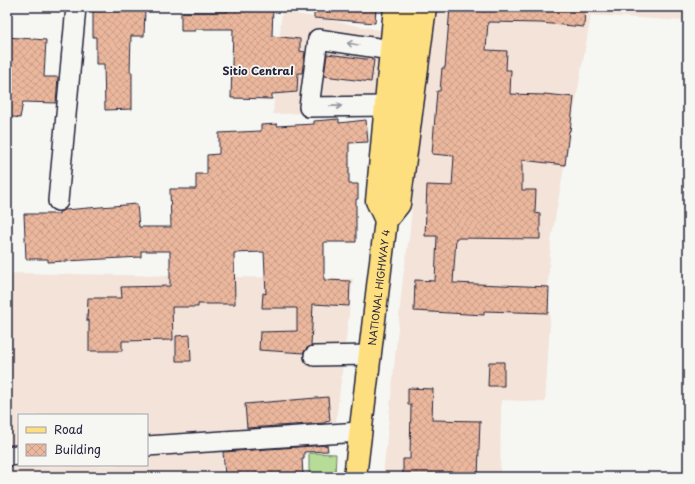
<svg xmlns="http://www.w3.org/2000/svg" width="695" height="484" font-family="'Playpen Sans',sans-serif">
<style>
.built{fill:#f3e3d8}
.green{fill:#b6dc97;stroke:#6c7f69}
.building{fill:url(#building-cross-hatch);stroke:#22223b}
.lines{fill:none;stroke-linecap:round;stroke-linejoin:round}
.minor-casing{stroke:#22223b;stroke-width:22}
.major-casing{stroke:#22223b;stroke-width:25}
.highway-casing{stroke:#22223b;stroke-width:25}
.minor{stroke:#f6f6f2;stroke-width:19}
.major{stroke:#fedf80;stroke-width:22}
.highway{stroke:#fedf80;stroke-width:22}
.oneway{stroke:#9797a0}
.labels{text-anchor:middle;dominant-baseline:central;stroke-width:3.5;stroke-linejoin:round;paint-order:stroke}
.street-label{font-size:10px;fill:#22223b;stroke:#f6f6f2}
.neighbourhood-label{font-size:11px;font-weight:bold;fill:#22223b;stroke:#f6f6f2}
</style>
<defs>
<pattern id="building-cross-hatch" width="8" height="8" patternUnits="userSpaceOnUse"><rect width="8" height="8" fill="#ebb79d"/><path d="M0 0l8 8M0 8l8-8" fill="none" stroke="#c99d88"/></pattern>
</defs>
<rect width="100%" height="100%" fill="#f6f6f2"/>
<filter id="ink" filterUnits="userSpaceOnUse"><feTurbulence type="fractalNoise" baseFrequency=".025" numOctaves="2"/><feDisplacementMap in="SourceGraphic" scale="8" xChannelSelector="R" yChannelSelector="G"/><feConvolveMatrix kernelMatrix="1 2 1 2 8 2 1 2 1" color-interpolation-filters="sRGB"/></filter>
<g filter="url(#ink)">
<g class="built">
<path d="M431,7H687L686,21L591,15L551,241L548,283L550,323L545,402L501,400L500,477H383L403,278L409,238L417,158Z"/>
<path d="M282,11L384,31L374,111L273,114Z"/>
<path d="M7,273L353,279L336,422L238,433L147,440V415H19V449L7,450Z"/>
<path d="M222,448L223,477H7V466L147,465V455Z"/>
</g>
<path class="green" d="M309,453L336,454L335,476L309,475Z"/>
<g class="building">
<path d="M227,7H273L272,36L300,39V51L305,52L302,73H298L297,92L272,94V99L231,98L233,29H195V31H181V12H227Z"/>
<path d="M314,7H376L375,23L314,18Z"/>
<path d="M450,7H585L584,27L541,23L488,22L486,50L507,51L506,70H511L510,94L544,95V94L574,97L570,131H569L565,165L522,160V190H536L535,213L540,214V239L456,238L453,283L549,287L548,313L484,311V315L414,311L415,280L435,281L437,236H425L427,185L452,186L454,156L432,154L437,91H440L442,68H445Z"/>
<path d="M121,10H145L144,36H131L130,72H132V109L105,110L104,64H96V37H93V11H121Z"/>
<path d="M7,37L46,40L44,77H58L56,103L23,102L20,118L7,116Z"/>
<path d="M327,54L374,60L371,82L324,76Z"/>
<path d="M339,119V123L366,120L368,142L349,143V184H358V199H356V242H324V280L350,281L349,306L313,304L311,346L305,350L304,353L259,350L260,332L297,331V308H262L263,293L266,294L264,252L234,253L235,304H198V307H172L173,340L122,341V351H89V321H87L88,298H122L121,287L170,286V251H141V257L48,262V259H26L24,214H59V212L64,210L137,204L139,227H171L170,189H196V174H207V155L219,154V133L261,131V125L277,124V126L314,124V121Z"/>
<path d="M190,335L191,361H176V336Z"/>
<path d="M489,362H504V386H488Z"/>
<path d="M408,388L433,389L432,420L480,421L478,477H403V459H410L411,405H408Z"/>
<path d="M328,397L330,421L325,422V423L247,428L245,404Z"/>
<path d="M327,445L328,451L304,452V459H302L303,475L276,477V474L246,477H225L223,452Z"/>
</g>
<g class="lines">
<defs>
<g id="minor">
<path d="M386,106L309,107L318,39L391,50"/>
<path d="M58,201L76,7"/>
<path d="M314,356L371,355"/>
<path d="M147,446L360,432"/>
<path d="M7,456L19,455"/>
</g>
<g id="major">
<path d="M386,220L377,201L395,7"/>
<path id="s1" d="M355,477L386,220L399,204L425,7"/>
</g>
<path id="highway" d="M386,220L410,7"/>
</defs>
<use href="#minor" class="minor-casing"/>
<use href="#major" class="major-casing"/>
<use href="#highway" class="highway-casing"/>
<use href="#minor" class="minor"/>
<use href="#major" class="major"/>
<use href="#highway" class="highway"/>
</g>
<defs><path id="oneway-shaft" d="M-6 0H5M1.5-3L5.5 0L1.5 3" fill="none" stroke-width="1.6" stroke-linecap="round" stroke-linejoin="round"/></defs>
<g class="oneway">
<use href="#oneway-shaft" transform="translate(353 44) rotate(-171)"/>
<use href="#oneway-shaft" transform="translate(336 106) rotate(-1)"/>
</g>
</g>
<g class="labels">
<g class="street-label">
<text stroke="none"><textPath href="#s1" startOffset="191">NATIONAL HIGHWAY 4</textPath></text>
</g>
<g class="neighbourhood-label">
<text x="258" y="70">Sitio Central</text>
</g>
</g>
<rect width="695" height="484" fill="none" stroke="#f6f6f2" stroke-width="24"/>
<rect x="12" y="12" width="671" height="460" fill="none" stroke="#22223b" stroke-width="1.5" filter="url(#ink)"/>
<rect x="18" y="414" width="130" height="52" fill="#f6f6f2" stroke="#a1a1a9"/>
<rect x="26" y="427" width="20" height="6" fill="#fedf80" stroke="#a1a1a9"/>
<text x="54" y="434" font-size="12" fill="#22223b">Road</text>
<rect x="26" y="444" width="20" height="12" fill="url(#building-cross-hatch)" stroke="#a1a1a9"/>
<text x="54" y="454" font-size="12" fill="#22223b">Building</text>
</svg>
